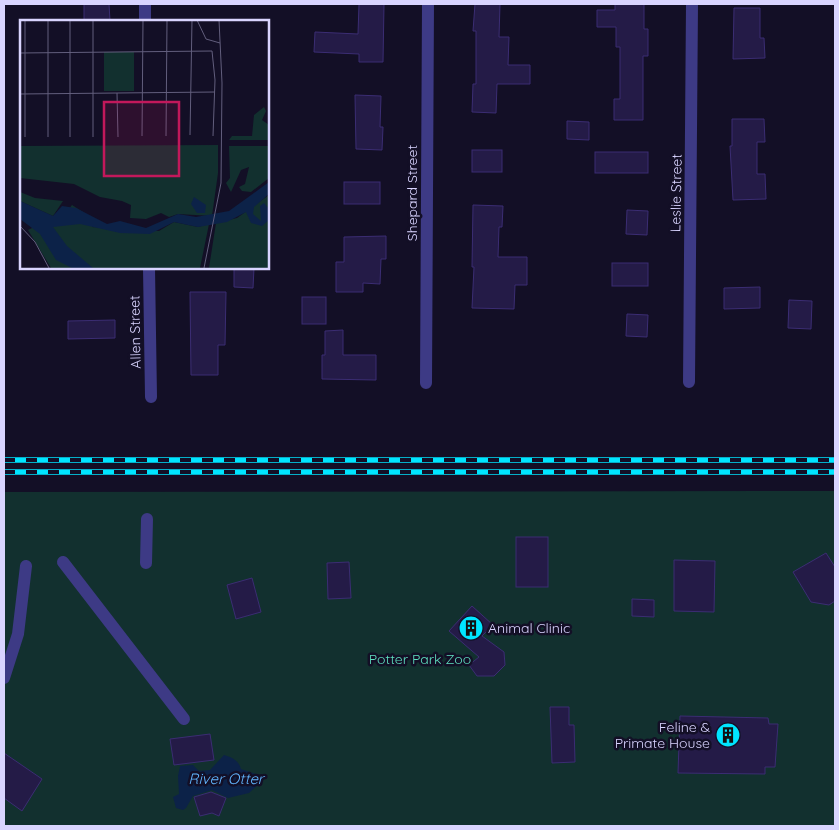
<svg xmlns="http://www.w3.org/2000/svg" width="839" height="830" font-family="Quicksand,sans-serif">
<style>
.green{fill:#12302f}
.water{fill:#0c2248}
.building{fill:#241b47;stroke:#3b2d73}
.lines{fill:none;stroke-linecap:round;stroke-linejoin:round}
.minor{stroke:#3d3a85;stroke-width:12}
.rail-casing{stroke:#00e5ff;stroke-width:5.5}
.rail{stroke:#130f26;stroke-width:4;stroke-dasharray:11;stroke-linecap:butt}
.labels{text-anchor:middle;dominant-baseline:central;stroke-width:5;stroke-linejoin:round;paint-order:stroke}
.street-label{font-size:14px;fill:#d9d4ff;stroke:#130f26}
.poi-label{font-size:14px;fill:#d9d4ff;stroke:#130f26;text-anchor:start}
.park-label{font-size:14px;fill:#5fe0c0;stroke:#130f26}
.water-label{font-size:15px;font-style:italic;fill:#62b6ff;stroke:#130f26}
.inset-road{fill:none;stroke:#625e7d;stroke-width:1}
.view{fill:#c2185b;fill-opacity:0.15;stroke:#c2185b;stroke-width:2.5}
.inset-edge{fill:none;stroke:#d9d4ff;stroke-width:2.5}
</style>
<rect width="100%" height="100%" fill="#130f26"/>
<path class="green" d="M835,491V826H4V492Z"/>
<path class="water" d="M224,755C232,757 239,761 241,769L259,775L261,782L249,793L228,798L212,790L193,796L186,808L183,810L176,808L173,797L179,794L178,776L180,766L193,765L199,771L210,770Z"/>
<g class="building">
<path d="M84,4H109L110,21H84Z"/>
<path d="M359,4H384L383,62H359V54L314,52L315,32L358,34Z"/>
<path d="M475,4H500L499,37H509L508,65H530V84H497L496,113L472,112L473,84H476V31H473Z"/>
<path d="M615,4H644V29H648V56H643V120H614V99H620V47H616V27H597V10H615Z"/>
<path d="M734,8H760V38H764L765,58L733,59Z"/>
<path d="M355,95L381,96L380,127H383L382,150L356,149Z"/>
<path d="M732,119H764L765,142H757V174H765L766,199L733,200L730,146H732Z"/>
<path d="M567,121L589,122V140L567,139Z"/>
<rect x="472" y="150" width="30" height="22"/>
<rect x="595" y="152" width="53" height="21"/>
<rect x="344" y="182" width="36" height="22"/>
<path d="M473,205L503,206L502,227H499L498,257H527V285H515L514,309L472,308L474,267H472Z"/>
<path d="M627,210L648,211L647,235L626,234Z"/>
<path d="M386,236V259H381L380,284L363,283V292H336V262H344V237Z"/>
<rect x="612" y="263" width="36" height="23"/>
<path d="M234,268H254L253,288L234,287Z"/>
<path d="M760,287V308L724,309V288Z"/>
<path d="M190,292H226L225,345H218V375H191Z"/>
<rect x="302" y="297" width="24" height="27"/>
<path d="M789,300L812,301L811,329L788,328Z"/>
<path d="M627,314L648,315L647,337L626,336Z"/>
<path d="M115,320V338L68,339V321Z"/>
<path d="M343,330V355H376V380L322,379V355H325V331Z"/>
<rect x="516" y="537" width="32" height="50"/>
<path d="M826,553L835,567V601L829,605L811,602L793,572Z"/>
<path d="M674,560L715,561L714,612L674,611Z"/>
<path d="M349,562L351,598L328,599L327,563Z"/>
<path d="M252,578L261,612L236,619L227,585Z"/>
<path d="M632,599L654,600V617L632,616Z"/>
<path d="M472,606L493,625L482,636L504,652L505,665L494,676H477L469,665L479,657L449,631Z"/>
<path d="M550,707H569V725H574L575,762L552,763Z"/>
<path d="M680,716L768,718L769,724H778L775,767H765V774L678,773Z"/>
<path d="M210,734L214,760L174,765L170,739Z"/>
<path d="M4,753L42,779L22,811L4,798Z"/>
<path d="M211,792L226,798L219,816L212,813L200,816L194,797Z"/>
</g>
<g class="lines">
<g class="minor">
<path d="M145,4V21"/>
<path d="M149,268L151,397"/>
<path d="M689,382L692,4"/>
<path d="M426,383L428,4"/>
<path d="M63,562L184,719"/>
<path d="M146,563L147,519"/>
<path d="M4,678L18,634L26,566"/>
</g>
<defs>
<g id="rail">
<path d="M4,460H835"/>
<path d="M4,472H835"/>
</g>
</defs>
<use href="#rail" class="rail-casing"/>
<use href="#rail" class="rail"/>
</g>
<defs>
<symbol id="building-disc" viewBox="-11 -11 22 22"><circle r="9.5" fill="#00e5ff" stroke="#130f26"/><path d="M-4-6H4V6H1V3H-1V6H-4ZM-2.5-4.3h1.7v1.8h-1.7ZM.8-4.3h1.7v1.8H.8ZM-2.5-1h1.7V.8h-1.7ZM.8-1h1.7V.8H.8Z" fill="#111"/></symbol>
</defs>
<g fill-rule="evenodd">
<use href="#building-disc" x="457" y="614" width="28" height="28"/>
<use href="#building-disc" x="714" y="721" width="28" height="28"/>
</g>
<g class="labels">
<g class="street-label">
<text transform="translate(412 193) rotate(-90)">Shepard Street</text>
<text transform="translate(676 193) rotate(-89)">Leslie Street</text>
<text transform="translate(135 332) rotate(-91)">Allen Street</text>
</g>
<g class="poi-label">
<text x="488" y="628">Animal Clinic</text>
<text x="710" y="727" text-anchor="end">Feline &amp;<tspan x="710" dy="16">Primate House</tspan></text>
</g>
<g class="park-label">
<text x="420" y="659">Potter Park Zoo</text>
</g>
<g class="water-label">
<text x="226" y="778">River Otter</text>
</g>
</g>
<g transform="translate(20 20)">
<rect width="249" height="249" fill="#130f26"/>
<path d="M84,32H114V71H84ZM244,87L246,91L242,100L249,105V120H209L212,116H232L234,95ZM198,125V153L192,196L158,194L149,197L141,193L126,199L110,198L111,185L102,181L80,177L54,164L0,158V126ZM209,126H249V158L231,172L222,171L219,167L225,164L229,147L221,150L211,172L206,163L210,158ZM0,172L15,178L43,181L33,196L0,181ZM249,175V248H189L196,203L217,198ZM52,185L77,201L72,207L139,211L154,202L178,207L189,204L180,248H31L8,210L48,190Z" fill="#12302f"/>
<path d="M249,162V174L234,187L233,194L241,201L240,186L244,183L249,189V200L242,206L231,203L226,192L207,202L178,207L154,202L130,214L100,213L60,204L33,207L47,226L73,248H52L36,240L20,214L0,199V181L33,196L42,186L56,188L87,204L100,201L126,208L158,194L176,197L209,191ZM174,177L186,185L185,193H177L171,184Z" fill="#0c2248"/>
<path class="inset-road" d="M177,0L186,19L200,23M0,33L192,31L195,60L193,116M97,73L98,117M0,74L195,72M170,115L172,0M122,116L123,0M146,116L147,0M5,117V0M28,117V0M50,117V0M73,117V0M0,206L15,222L29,248M184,248L201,163L202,63L199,0"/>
<path class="view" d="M84,82H159V156H84Z"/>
<rect width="249" height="249" class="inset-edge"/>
</g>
<rect width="839" height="830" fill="none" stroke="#d9d4ff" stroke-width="10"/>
</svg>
